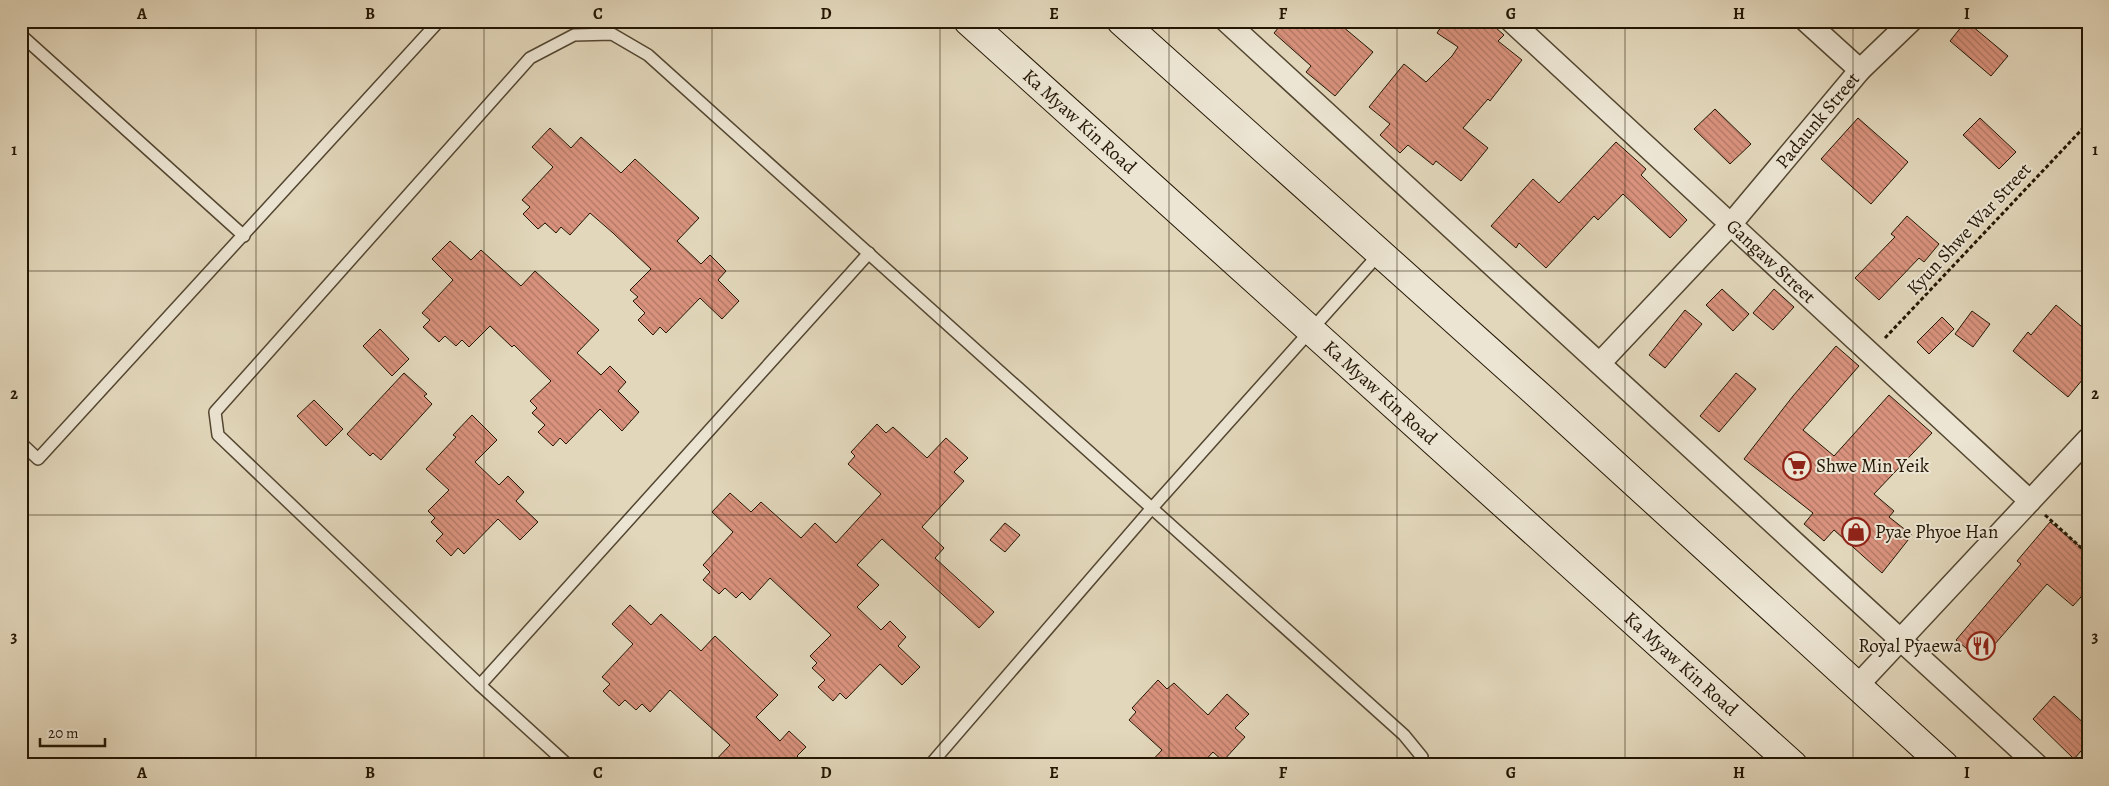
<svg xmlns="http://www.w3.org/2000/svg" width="2109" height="786" font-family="Alegreya,serif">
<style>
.building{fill:url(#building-back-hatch);stroke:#231603}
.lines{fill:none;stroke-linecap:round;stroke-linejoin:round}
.lane-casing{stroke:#534631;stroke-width:14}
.street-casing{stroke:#534631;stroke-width:24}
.secondary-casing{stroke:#231603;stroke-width:30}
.path{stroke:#231603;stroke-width:3;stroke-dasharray:4 2.5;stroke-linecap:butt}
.lane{stroke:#ece5d3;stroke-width:11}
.street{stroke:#ece5d3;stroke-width:21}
.secondary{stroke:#ece5d3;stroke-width:28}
.grid{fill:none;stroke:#231603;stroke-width:1;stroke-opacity:0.55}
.labels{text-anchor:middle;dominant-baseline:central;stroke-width:4;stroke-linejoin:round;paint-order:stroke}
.street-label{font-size:19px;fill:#231603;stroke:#ece5d3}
.poi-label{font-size:19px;fill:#231603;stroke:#ece5d3;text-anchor:start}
.neatline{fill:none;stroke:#231603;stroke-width:2}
.grid-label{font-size:16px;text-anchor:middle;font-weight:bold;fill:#231603}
</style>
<defs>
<pattern id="building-back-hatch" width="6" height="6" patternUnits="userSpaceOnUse" patternTransform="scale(1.25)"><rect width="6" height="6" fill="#d9927d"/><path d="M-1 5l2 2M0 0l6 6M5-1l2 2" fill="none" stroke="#b07664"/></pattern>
</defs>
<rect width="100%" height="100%" fill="#e2d7bb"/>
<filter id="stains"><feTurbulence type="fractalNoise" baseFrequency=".004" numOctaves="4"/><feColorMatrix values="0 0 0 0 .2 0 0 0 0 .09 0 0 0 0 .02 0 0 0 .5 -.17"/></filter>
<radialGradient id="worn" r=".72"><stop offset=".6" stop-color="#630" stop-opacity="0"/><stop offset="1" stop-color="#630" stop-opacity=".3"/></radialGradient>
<g class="building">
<path d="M1284,21H1336L1373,52L1335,96L1306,72L1311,66L1274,33Z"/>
<path d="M1445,21H1488L1504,35L1498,41L1522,60L1490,101L1488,99L1463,128L1488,148L1461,181L1436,161L1433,165L1408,145L1400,153L1380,135L1390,124L1369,107L1404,64L1426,82L1452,56L1458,47L1437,33Z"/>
<path d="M1966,21L2008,56L1991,76L1950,41Z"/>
<path d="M1715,109L1751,144L1730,164L1694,129Z"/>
<path d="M1858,118L1908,162L1871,204L1821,159Z"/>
<path d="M1980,118L2016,152L1999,169L1963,135Z"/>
<path d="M550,128L571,148L581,137L621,173L635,159L699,218L677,241L701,264L710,255L726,271L718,280L739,301L722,319L700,298L666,333L660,327L653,335L638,320L645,313L633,301L638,297L630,290L651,269L613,233L590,213L570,235L561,227L556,233L545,223L538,229L523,214L530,207L522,200L553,167L532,147Z"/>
<path d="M1616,142L1646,169L1641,175L1687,220L1670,238L1623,194L1598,220L1594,216L1546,268L1519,243L1516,248L1491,226L1533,179L1559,203Z"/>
<path d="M1907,216L1939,244L1924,262L1919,258L1879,300L1855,278L1895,237L1891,234Z"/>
<path d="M450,241L471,260L481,250L521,286L535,271L599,330L577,353L601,375L610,366L626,382L618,391L639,412L622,431L600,409L566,444L560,438L553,446L538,432L545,425L532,413L537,408L530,401L551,381L514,345L512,347L490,326L469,347L462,340L456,346L445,336L439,342L423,327L430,320L422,313L453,280L432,259Z"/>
<path d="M1722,289L1749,314L1733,331L1706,305Z"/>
<path d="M1774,289L1794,307L1773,330L1753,313Z"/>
<path d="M2056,305L2088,332V373L2068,397L2013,351L2028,332L2031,335Z"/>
<path d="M1685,310L1702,324L1665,368L1649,355Z"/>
<path d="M1972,311L1990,324L1973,347L1955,334Z"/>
<path d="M1942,317L1954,329L1929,354L1917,342Z"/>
<path d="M380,329L409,359L392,376L363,346Z"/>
<path d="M1836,346L1859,366L1803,430L1834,456L1889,395L1932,433L1874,494L1894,511L1889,517L1912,535L1882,573L1834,530L1824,541L1804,524L1813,513L1744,459L1793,396Z"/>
<path d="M404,373L427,394L424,396L432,404L381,460L373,453L370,456L347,434Z"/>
<path d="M1736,373L1756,389L1719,432L1700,416Z"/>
<path d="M314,400L343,429L326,446L297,416Z"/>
<path d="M472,415L497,440L475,462L499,485L508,476L524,492L516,501L538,522L520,540L498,519L464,554L458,548L451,556L436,541L443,534L431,522L435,518L428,511L449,490L426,469L456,437L453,435Z"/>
<path d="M877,424L886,433L893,427L927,458L946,438L968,458L954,472L964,481L922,527L944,548L935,558L994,612L979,628L882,539L857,565L879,585L857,607L881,630L890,621L906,637L898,646L920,667L902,685L880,664L846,699L840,693L833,701L818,687L825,680L812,668L817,663L810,656L831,635L770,578L750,600L742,592L736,598L725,588L719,594L703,580L710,572L703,565L733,532L712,512L730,493L751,512L761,502L801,538L815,523L836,543L881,494L848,464L855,456L851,452Z"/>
<path d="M2050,522L2088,553V589L2073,606L2047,584L1981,660L1956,640L2021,564L2017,561Z"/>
<path d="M1005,523L1020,535L1005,552L990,540Z"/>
<path d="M630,605L651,625L661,614L701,651L715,636L778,695L756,717L780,741L789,731L806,747L797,756L806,765H711L730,745L670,690L650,712L642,704L636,710L625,700L619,706L603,691L610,684L602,677L633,644L612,624Z"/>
<path d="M1158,680L1167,689L1174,683L1208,715L1227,694L1249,714L1235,728L1245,737L1223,761L1213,752L1201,765H1148L1162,750L1129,720L1136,712L1132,708Z"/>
<path d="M2054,696L2088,727V743L2074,759L2033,719Z"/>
</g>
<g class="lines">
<defs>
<g id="lane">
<path d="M21,35L244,236"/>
<path d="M21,443L38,459L439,21"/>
<path d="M480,685L869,253"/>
<path d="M568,765L480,685L218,435L215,412L530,58L574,35L612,34L648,55L1404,735L1422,757L1419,765"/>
<path d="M930,765L1152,508L1379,254"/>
</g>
<g id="street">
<path d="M1226,21L2037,765"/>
<path id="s1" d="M1511,21L2030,501"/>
<path d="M1806,21L1860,70"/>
<path id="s2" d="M1600,363L1731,224L1860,70L1911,21"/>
<path d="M1858,685L2088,439"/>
</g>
<g id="secondary">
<path id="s3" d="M968,21L1793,765"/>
<path d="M1121,21L1545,401L1944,765"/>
</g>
</defs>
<use href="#lane" class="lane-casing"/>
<use href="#street" class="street-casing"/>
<use href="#secondary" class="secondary-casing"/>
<g class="path">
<path d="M1885,338L2088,123"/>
<path d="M2045,515L2088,554"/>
</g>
<use href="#lane" class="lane"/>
<use href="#street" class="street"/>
<use href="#secondary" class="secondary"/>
</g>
<path class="grid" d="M256,21V765M484,21V765M712,21V765M940,21V765M1169,21V765M1397,21V765M1625,21V765M1853,21V765M21,271H2088M21,515H2088"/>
<defs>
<symbol id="supermarket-ring" viewBox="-11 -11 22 22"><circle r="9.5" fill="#ece5d3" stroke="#8f2418" stroke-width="1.5"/><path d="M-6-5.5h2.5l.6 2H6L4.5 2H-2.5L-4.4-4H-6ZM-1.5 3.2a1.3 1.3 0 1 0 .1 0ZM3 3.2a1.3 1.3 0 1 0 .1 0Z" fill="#8f2418"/></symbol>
<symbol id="shop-ring" viewBox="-11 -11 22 22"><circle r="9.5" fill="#ece5d3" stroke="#8f2418" stroke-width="1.5"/><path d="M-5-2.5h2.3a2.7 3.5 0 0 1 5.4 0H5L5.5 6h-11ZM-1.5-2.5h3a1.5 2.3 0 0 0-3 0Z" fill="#8f2418"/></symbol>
<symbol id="restaurant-ring" viewBox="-11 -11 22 22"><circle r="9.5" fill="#ece5d3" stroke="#8f2418" stroke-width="1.5"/><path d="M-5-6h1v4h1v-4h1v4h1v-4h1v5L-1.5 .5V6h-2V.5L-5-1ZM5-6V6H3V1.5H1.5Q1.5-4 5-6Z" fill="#8f2418"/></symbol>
</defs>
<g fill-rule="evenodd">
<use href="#supermarket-ring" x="1781" y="450" width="32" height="32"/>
<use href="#shop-ring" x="1840" y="516" width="32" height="32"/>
<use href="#restaurant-ring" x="1965" y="630" width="32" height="32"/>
</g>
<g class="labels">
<g class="street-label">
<text stroke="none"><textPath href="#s2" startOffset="326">Padaunk Street</textPath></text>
<text stroke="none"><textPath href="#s3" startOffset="150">Ka Myaw Kin Road</textPath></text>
<text transform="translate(1969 229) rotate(-47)">Kyun Shwe War Street</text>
<text stroke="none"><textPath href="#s1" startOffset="354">Gangaw Street</textPath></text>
<text stroke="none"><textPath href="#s3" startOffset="555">Ka Myaw Kin Road</textPath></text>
<text stroke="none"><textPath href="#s3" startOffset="960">Ka Myaw Kin Road</textPath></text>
</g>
<g class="poi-label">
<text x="1816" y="466">Shwe Min Yeik</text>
<text x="1875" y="532">Pyae Phyoe Han</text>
<text x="1962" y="646" text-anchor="end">Royal Pyaewa</text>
</g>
</g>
<rect width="2109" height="786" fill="none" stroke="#e2d7bb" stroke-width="55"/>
<path d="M40 738v8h65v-8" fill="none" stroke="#231603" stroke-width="2.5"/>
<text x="48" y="738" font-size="15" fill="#231603" stroke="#ece5d3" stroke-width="4" paint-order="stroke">20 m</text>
<rect x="28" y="28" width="2054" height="730" class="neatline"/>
<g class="grid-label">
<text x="142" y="19">A</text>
<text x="370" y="19">B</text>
<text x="598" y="19">C</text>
<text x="826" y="19">D</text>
<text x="1054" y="19">E</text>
<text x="1283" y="19">F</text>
<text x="1511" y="19">G</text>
<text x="1739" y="19">H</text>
<text x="1967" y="19">I</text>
<text x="14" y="155">1</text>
<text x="2095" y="155">1</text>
<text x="14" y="399">2</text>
<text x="2095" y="399">2</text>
<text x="14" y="642">3</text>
<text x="2095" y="642">3</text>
<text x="142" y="778">A</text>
<text x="370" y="778">B</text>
<text x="598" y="778">C</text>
<text x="826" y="778">D</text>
<text x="1054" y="778">E</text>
<text x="1283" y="778">F</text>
<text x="1511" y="778">G</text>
<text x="1739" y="778">H</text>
<text x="1967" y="778">I</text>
</g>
<rect width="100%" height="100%" filter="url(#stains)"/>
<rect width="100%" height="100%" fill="url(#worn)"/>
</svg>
